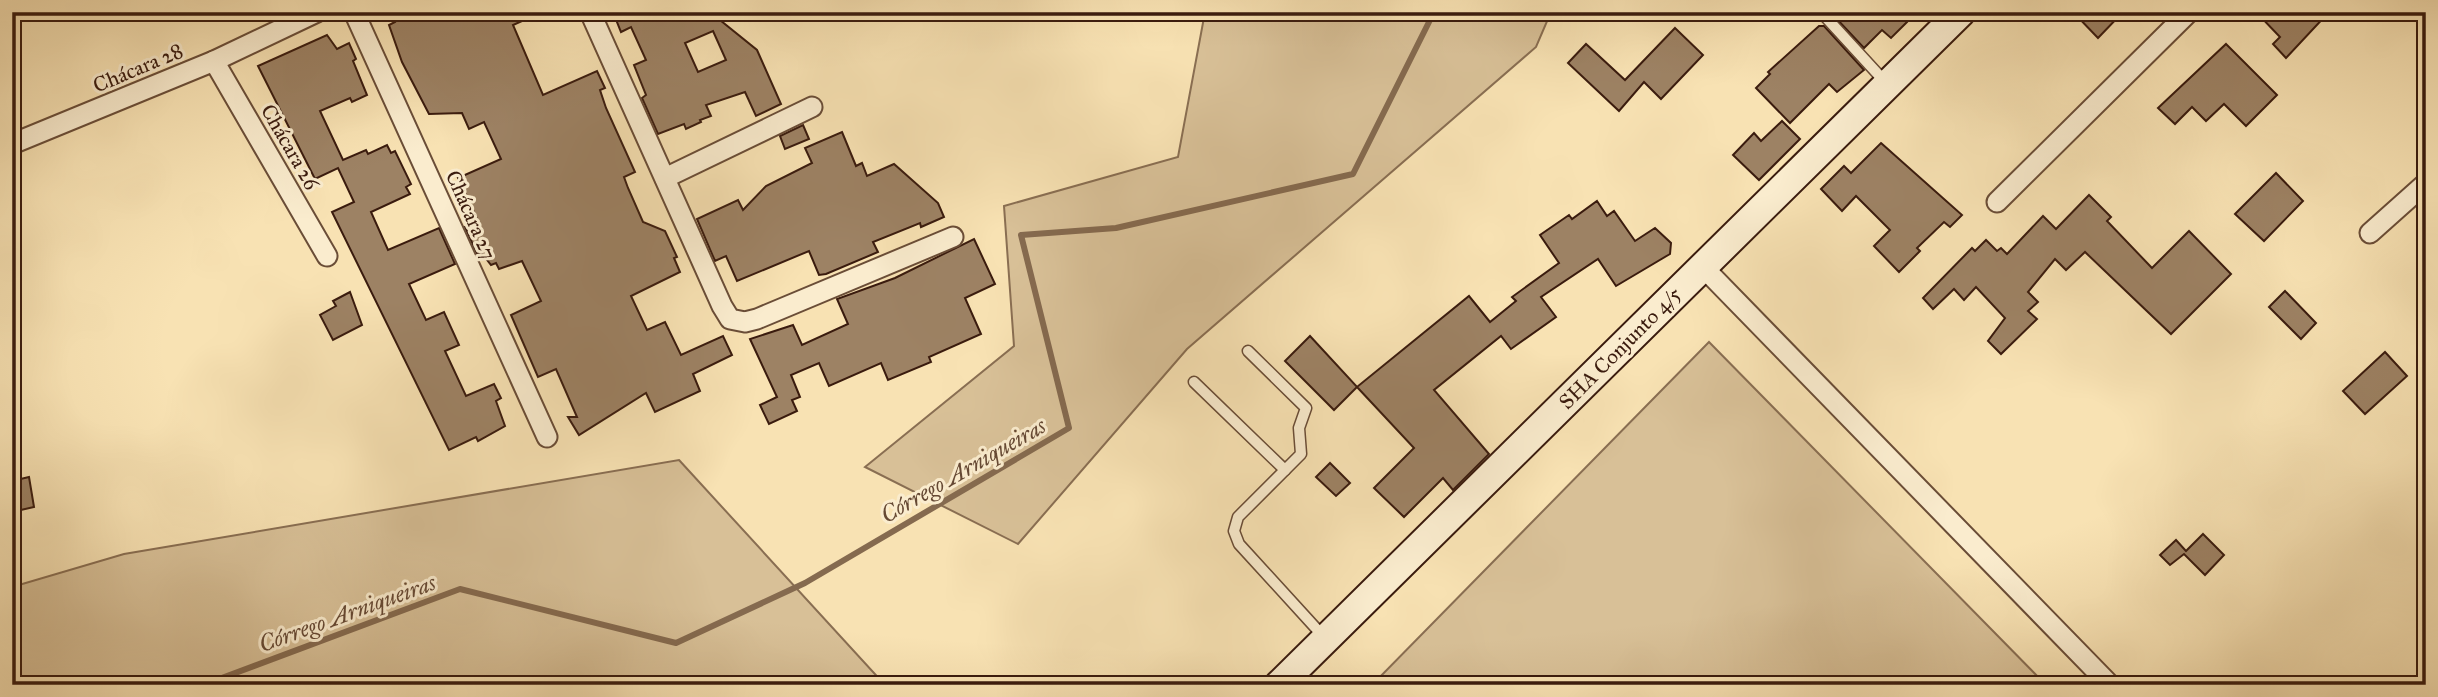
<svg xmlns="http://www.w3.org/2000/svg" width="2438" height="697" font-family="'IM FELL Great Primer',serif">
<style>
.green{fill:#d8c097;stroke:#896e52;stroke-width:2}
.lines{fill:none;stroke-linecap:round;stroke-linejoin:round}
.stream{stroke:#856a4f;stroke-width:6}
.building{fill:#9d8264;stroke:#3a1b0e;stroke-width:2;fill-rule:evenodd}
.lane-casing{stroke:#6a4d37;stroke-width:13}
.street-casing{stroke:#6a4d37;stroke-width:23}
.secondary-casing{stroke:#3a1b0e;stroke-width:32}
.lane{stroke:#faecce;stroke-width:10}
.street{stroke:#faecce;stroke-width:19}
.secondary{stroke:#faecce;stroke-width:28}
.labels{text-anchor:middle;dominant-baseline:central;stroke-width:6;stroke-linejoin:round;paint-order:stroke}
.street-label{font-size:21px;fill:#3a1b0e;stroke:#faecce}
.water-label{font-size:23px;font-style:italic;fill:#664934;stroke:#faecce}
</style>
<rect width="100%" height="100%" fill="#f8e2b3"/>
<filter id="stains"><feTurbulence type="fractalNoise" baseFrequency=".00286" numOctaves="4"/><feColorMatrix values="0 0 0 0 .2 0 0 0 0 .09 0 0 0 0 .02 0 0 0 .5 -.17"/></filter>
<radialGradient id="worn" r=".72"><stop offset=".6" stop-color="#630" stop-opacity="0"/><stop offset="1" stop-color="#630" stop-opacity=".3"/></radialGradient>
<g class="green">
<path d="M1205,12H1551L1536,47L1187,349L1018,544L865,467L1014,346L1004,206L1178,157Z"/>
<path d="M1709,342L2046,685H1372Z"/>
<path d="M679,460L885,685H12V587L124,554Z"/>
</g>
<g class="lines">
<path class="stream" d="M203,685L460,589L676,643L805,583L1069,428L1021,235L1116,228L1353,174L1434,12"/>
</g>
<g class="building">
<path d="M391,12H542L513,25L543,95L597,71L605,88L600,90L606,108L635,172L624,177L628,188L643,222L665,231L677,257L674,258L680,272L631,296L647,330L665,322L681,355L723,336L732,355L693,374L700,391L655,412L646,393L579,435L568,417H577L556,369L538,377L511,315L541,301L522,261L499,269L496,263L491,265L481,252L477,254L465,227L478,221L458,178L501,159L484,122L469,129L462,113L429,114L402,62L389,25L395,22Z"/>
<path d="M613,12H710L757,50L781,104L756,116L745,92L706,105L711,116L700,120L701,122L686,129L684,124L658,134L642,98L646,95L634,65L646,60L631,27L621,32ZM713,31L726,60L698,72L685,43Z"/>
<path d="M1838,12H1901L1907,22L1891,38L1882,30L1864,48L1834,16Z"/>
<path d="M2073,12H2123L2098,38Z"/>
<path d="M2256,12H2329L2286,58L2273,44L2280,37Z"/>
<path d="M1819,26H1824L1864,70L1837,92L1829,84L1790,123L1756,88L1770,74L1768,72Z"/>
<path d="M1675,28L1703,55L1661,99L1644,82L1619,111L1568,63L1586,44L1625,80Z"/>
<path d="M327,35L337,49L349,43L356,59L353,61L367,95L352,102L350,98L320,111L343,160L366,150L368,154L387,145L391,153L395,151L411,184L406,187L410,194L371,212L388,250L439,228L455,264L409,284L426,320L444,312L459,345L445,351L466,396L494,384L501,398L496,401L505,426L478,441L476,437L449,450L332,212L354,202L338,168L315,179L258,66Z"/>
<path d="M2226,44L2277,95L2246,126L2224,104L2206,121L2192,107L2175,124L2158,108Z"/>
<path d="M1782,121L1800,139L1759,180L1733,155L1754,133L1761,141Z"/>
<path d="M803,125L809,139L785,149L780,136Z"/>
<path d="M842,132L856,166L862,163L867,176L894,164L938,203L944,217L921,227L920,223L873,242L878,252L826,274L819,275L809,251L737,281L726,256L715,261L697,219L738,200L743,210L766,186L812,163L805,148Z"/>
<path d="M1881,143L1962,215L1950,227L1944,222L1917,248L1920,251L1899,272L1874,246L1890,230L1856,196L1842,211L1821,189L1844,166L1851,173Z"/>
<path d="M2276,173L2303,201L2264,241L2235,214Z"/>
<path d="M2089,195L2111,217L2107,221L2152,268L2189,231L2231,274L2171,334L2085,252L2066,270L2055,259L2028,292L2038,302L2028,311L2037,319L2001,354L1988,341L2005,318L1976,287L1964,300L1954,289L1933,309L1923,298L1972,248L1975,251L1986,240L1997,251L2001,248L2007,254L2043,216L2056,229Z"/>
<path d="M1597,201L1607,216L1614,211L1635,241L1655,228L1671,243L1670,254L1616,286L1598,259L1541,297L1556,317L1511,349L1501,336L1434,390L1489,454L1453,490L1443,478L1404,517L1374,488L1414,448L1357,387L1334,410L1285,361L1310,336L1357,387L1469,296L1490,322L1516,301L1512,297L1559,263L1540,235L1569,215L1572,219Z"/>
<path d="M974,239L995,284L965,298L981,334L929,357L931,362L888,380L881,363L829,386L819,363L791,375L800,397L792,400L797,411L769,424L760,405L777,397L750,339L793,325L802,345L848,324L837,299L895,278Z"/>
<path d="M2285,291L2316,323L2301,339L2269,307Z"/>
<path d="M350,292L362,325L333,340L320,315L336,306L333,301Z"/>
<path d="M2385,352L2407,376L2365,414L2343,391Z"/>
<path d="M1330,463L1350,483L1336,496L1316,477Z"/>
<path d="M29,477L34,507L12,512V481Z"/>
<path d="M2203,534L2224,555L2205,575L2184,554L2170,565L2160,555L2176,540L2186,551Z"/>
</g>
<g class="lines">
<defs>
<g id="lane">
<path d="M1821,12L1887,84"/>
<path d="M1248,351L1306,408L1299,428L1301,454L1238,517L1234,531L1239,544L1323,636"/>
<path d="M1194,382L1285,470"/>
</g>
<g id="street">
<path d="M354,12L547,437"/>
<path d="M590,12L722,306L730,319L745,322L757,319L953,237"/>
<path d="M214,61L327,256"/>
<path d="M12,144L214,61L317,12"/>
<path d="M665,178L812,107"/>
<path d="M1997,202L2189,12"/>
<path d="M2370,233L2426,183"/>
<path d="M1703,267L2110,685"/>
</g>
<path id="secondary" d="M1279,685L1961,12"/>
</defs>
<use href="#lane" class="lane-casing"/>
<use href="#street" class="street-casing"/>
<use href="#secondary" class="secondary-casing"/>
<use href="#lane" class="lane"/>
<use href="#street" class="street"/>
<use href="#secondary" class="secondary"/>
</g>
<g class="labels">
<g class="street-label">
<text transform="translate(138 68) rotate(-23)">Chácara 28</text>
<text transform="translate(290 147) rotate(60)">Chácara 26</text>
<text transform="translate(471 215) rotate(66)">Chácara 27</text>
<text transform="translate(1620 348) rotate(-45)">SHA Conjunto 4/5</text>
</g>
<g class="water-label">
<text transform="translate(963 470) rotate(-30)">Córrego Arniqueiras</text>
<text transform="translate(347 613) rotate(-20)">Córrego Arniqueiras</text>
</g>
</g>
<rect width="2438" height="697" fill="none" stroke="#f8e2b3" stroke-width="42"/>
<rect x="14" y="14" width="2410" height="669" fill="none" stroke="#3a1b0e" stroke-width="3.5"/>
<rect x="21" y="21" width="2396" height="655" fill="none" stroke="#3a1b0e" stroke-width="2"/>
<rect width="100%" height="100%" filter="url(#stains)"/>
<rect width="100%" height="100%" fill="url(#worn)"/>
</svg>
